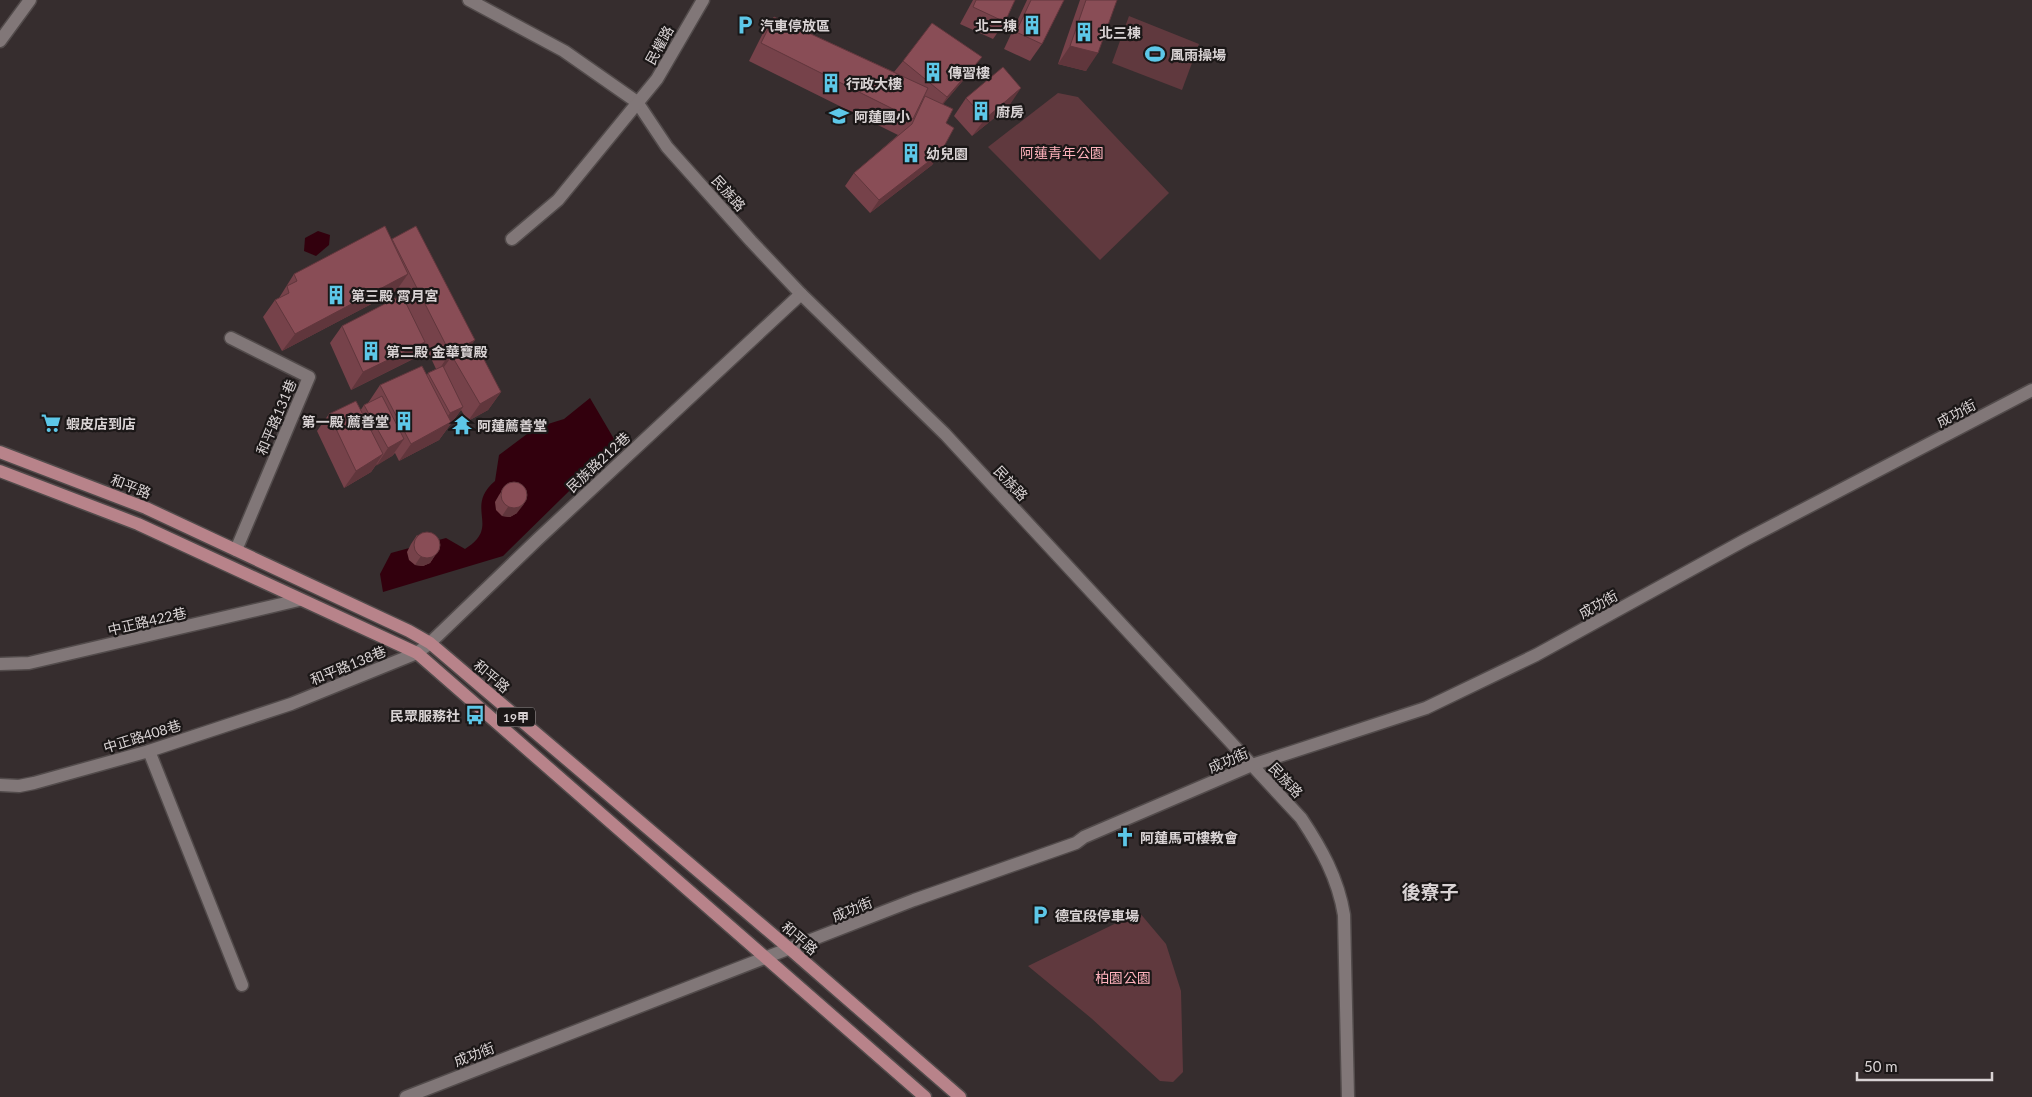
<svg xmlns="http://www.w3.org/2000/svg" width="2032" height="1097" font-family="Lato,'Noto Sans TC',sans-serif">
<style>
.green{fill:#60393e}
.water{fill:#32000d}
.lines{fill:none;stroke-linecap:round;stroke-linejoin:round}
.minor-casing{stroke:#524b4b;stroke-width:15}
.major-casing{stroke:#524b4b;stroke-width:15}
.minor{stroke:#817778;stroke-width:12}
.major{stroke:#b8838a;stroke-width:12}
.wall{fill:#76424a}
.shaded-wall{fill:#60363c}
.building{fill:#894d56;stroke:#60363c}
.labels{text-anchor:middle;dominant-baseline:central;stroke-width:4.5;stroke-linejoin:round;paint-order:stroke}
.shield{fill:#1b1717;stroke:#a09b9b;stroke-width:1}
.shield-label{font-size:12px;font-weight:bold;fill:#d9d3d4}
.poi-label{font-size:14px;font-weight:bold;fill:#d9d3d4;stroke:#1b1717;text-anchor:start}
.street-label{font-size:14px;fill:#d9d3d4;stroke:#1b1717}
.park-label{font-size:14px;fill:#feb2bc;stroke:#1b1717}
.district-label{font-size:19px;font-weight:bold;fill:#d9d3d4;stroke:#1b1717}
</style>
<rect width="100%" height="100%" fill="#362d2e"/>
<g class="green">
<path d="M1129,16L1199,44L1182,90L1112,63Z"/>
<path d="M1058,93L1078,97L1169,193L1100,260L988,147Z"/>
<path d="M1139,912L1166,944L1181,991L1183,1072L1173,1082L1160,1081L1091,1018L1028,966Z"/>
</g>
<g class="water">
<path d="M318,231L330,235L329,245L316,256L304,251L305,238Z"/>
<path d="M590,398L617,444L503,556L383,592L380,574L391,553L446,538L465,549C469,546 474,543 477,539C492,521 468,504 495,481L499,455L535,428L564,419Z"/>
</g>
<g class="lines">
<defs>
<g id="minor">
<path d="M469,0L564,51L637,102L667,147L751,241L801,294L945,434L1301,818C1321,848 1338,878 1344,915L1348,1097"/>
<path d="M0,41L30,0"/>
<path d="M512,239L558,200L657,79L703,0"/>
<path d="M231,338L309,377L236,550"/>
<path d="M0,664L29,663L299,600"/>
<path d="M149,751L242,985"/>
<path d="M0,785L19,786L34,783L149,751L291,704L417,653L430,643L538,539L801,294"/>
<path d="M406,1097L914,900L1076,843L1084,837L1252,765L1426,708L1536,655L1745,540L2032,390"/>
</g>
<g id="major">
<path d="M0,452L146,508L409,631L430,643L791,950L960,1097"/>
<path d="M0,471L138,524L417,653L925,1097"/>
</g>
</defs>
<use href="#minor" class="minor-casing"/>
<use href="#major" class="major-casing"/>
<use href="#minor" class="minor"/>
<use href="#major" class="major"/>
</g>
<g class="wall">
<path d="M973,0H1015L1005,22L993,39L960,24Z"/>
<path d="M1027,0H1064L1042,44L1030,61L1004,49Z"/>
<path d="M1080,0H1117L1086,71L1058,64Z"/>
<path d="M774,17L894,72L903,61L972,70L943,104L946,123L941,152L932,165L870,213L845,186L854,173L898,135L749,61L762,35Z"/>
<path d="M966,98L1009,106L972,136L954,116Z"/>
<path d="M392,239L470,347L501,392L488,410L468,421L461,410L439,440L399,461L395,453L392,456L376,465L371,472L344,488L317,431L329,414L360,411L364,405L368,403L380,385L427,375L428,373L436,369L424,343L413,359L351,390L330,343L342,326L400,296L397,289L396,291L282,351L263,317L275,300L279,298L294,274L392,240Z"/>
<path d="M505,486L517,513L510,517L502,516L496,510L495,502L499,495Z"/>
<path d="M417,535L436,554L430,563L423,566L415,565L409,560L407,552L411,544Z"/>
</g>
<g class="shaded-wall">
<path d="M1070,46L1098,53L1086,71L1058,64Z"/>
<path d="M982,57L972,70L938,110L947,97Z"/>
<path d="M1021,88L1009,106L972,136L985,119Z"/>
<path d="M941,152L932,165L870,213L879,200Z"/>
<path d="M408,274L396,291L282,351L295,334Z"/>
<path d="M475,340L463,357L452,356L444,367L438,371L450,353Z"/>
<path d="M425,342L413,359L351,390L363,372Z"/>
<path d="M501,392L488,410L468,421L480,404Z"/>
<path d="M463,407L439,440L399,461L411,444L439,429L450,413Z"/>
<path d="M404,439L392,456L376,466L388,448Z"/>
<path d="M383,454L371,472L344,488L356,471Z"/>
<path d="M524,504L517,513L510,517L502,516L508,507Z"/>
<path d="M436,554L430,563L423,566L415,565L421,556Z"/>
</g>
<g class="building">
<path d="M976,0H1015L1005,22L973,7Z"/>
<path d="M1031,0H1064L1042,44L1016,32Z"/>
<path d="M1086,0H1117L1098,53L1070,46Z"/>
<path d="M774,17L928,88L913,119L761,43Z"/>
<path d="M932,23L982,57L947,97L903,61Z"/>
<path d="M1003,67L1021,88L985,119L966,98Z"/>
<path d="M925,96L953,109L946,123L954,128L941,152L879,200L854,173L912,124Z"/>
<path d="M385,226L408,274L295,334L275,300L289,293L287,286L297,281L294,274Z"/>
<path d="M416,226L475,340L450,353L392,239Z"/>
<path d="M402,295L425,342L363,372L342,326Z"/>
<path d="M476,344L501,392L480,404L452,356Z"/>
<path d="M422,366L451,422L411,444L380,385Z"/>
<path d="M443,366L463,407L450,413L428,373Z"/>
<path d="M382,396L404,439L388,448L364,405Z"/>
<path d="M356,401L383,454L356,471L329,414Z"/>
<circle cx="514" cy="495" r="13"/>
<circle cx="427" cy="545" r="13"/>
</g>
<defs>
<symbol id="parking-bare" viewBox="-9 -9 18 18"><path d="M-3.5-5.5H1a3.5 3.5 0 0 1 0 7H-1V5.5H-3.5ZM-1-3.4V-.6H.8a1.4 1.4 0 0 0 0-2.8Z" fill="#5dc7e8" stroke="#1b1717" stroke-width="2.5" paint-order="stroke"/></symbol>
<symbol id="building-bare" viewBox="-9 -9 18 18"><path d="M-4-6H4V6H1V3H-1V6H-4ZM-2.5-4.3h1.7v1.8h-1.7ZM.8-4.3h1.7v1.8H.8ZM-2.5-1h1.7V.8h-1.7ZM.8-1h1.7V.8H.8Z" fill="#5dc7e8" stroke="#1b1717" stroke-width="2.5" paint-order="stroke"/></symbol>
<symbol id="stadium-bare" viewBox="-9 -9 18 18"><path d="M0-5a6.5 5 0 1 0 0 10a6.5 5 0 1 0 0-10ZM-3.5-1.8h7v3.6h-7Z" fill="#5dc7e8" stroke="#1b1717" stroke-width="2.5" paint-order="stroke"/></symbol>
<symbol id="school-bare" viewBox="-9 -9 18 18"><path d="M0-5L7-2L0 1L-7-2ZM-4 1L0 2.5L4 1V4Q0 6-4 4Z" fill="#5dc7e8" stroke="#1b1717" stroke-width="2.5" paint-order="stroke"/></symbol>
<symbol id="supermarket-bare" viewBox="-9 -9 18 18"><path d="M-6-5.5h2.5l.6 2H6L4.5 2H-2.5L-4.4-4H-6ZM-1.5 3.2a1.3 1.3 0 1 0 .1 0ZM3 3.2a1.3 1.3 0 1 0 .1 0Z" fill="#5dc7e8" stroke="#1b1717" stroke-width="2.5" paint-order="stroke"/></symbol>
<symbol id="temple-bare" viewBox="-9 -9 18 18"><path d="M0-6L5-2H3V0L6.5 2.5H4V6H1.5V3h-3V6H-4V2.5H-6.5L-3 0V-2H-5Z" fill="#5dc7e8" stroke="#1b1717" stroke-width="2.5" paint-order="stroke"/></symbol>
<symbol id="bus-bare" viewBox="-9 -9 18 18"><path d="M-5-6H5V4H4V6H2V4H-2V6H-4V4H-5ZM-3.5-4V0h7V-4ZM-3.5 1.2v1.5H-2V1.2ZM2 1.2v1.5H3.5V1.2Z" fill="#5dc7e8" stroke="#1b1717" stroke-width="2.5" paint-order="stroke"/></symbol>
<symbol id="church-bare" viewBox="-9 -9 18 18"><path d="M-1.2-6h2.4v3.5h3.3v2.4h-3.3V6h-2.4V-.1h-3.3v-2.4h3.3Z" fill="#5dc7e8" stroke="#1b1717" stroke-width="2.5" paint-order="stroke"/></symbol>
</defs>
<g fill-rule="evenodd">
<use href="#parking-bare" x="731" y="11" width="28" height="28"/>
<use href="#building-bare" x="1018" y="11" width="28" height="28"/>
<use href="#building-bare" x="1070" y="18" width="28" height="28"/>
<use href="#stadium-bare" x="1141" y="40" width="28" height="28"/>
<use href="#building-bare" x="919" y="58" width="28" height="28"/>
<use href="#building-bare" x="817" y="69" width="28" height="28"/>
<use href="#building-bare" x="967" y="97" width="28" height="28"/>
<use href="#school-bare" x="825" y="102" width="28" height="28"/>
<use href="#building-bare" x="897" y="139" width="28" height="28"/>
<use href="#building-bare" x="322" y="281" width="28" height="28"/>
<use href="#building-bare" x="357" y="337" width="28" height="28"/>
<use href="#building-bare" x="390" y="407" width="28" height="28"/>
<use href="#supermarket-bare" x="37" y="409" width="28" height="28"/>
<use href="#temple-bare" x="448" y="411" width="28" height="28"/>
<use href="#bus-bare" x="461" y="701" width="28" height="28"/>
<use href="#church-bare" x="1111" y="823" width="28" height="28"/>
<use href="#parking-bare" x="1026" y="901" width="28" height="28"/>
</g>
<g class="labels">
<rect class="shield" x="497" y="707.5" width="38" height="19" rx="4"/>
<g class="shield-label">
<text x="516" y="717">19甲</text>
</g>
<g class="poi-label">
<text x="760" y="25">汽車停放區</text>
<text x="1017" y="25" text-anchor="end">北二棟</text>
<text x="1099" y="32">北三棟</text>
<text x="1170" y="54">風雨操場</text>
<text x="948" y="72">傳習樓</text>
<text x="846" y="83">行政大樓</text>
<text x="996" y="111">廚房</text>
<text x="854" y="116">阿蓮國小</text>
<text x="926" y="153">幼兒園</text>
<text x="351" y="295">第三殿 霄月宮</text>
<text x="386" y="351">第二殿 金華寶殿</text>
<text x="389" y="421" text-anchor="end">第一殿 薦善堂</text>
<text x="66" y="423">蝦皮店到店</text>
<text x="477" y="425">阿蓮薦善堂</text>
<text x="460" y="715" text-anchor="end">民眾服務社</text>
<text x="1140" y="837">阿蓮馬可樓教會</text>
<text x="1055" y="915">德宜段停車場</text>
</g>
<g class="street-label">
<text transform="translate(659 45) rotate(-61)">民權路</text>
<text transform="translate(729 193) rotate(48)">民族路</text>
<text transform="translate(1956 413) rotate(-28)">成功街</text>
<text transform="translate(276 417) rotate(-67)">和平路131巷</text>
<text transform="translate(598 462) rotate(-43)">民族路212巷</text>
<text transform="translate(1011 483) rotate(47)">民族路</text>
<text transform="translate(131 486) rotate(21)">和平路</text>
<text transform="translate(1598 604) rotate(-29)">成功街</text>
<text transform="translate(147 621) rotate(-13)">中正路422巷</text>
<text transform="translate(348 665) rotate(-22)">和平路138巷</text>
<text transform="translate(492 676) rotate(40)">和平路</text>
<text transform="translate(142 736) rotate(-17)">中正路408巷</text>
<text transform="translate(1228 760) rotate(-23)">成功街</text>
<text transform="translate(1286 780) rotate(47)">民族路</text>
<text transform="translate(852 909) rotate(-22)">成功街</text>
<text transform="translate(800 938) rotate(41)">和平路</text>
<text transform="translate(474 1054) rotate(-21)">成功街</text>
</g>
<g class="park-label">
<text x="1062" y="152">阿蓮青年公園</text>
<text x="1123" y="977">柏園公園</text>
</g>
<g class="district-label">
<text x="1430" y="891">後寮子</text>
</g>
</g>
<path d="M1857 1072v8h135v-8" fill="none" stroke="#d9d3d4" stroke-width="2.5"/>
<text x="1864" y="1072" font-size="15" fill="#d9d3d4" stroke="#1b1717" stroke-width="4" paint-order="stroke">50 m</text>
</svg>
